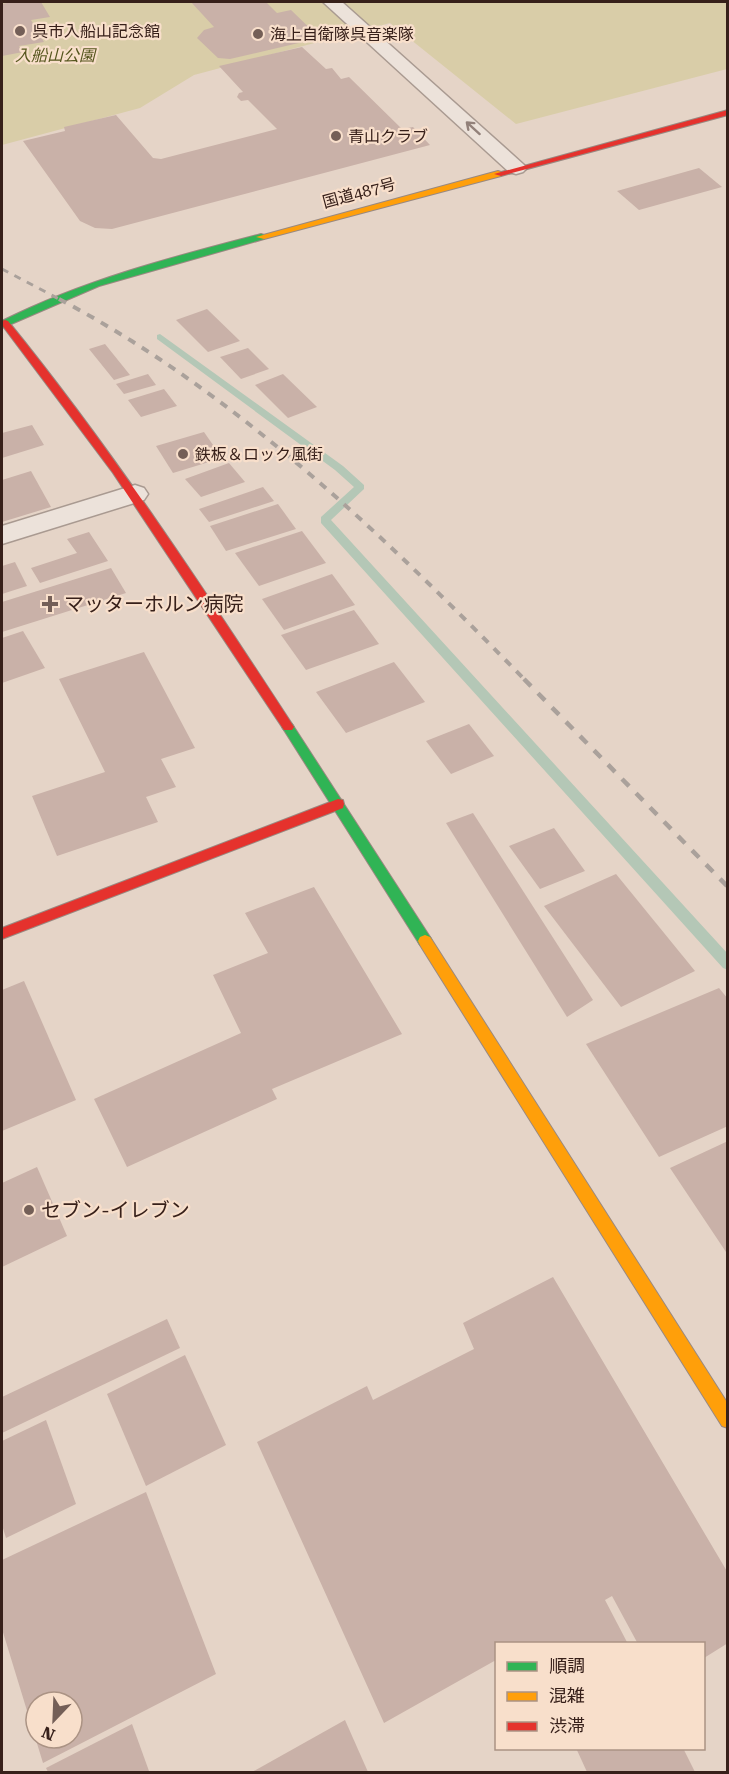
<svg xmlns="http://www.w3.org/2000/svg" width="729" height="1774" font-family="'Roboto Serif','Noto Sans JP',serif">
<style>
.green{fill:#d9cda8}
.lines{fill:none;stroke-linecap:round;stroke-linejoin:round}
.stream{fill:#b4c7b6;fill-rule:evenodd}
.building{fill:#c9b1a8;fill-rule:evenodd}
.street-casing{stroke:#a99a91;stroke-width:3}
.fast-casing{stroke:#998981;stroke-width:2}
.slow-casing{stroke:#998981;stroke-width:2}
.jam-casing{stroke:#998981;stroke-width:2}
.street{fill:#ece2da;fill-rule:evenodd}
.fast{fill:#30b455;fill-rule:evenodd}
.slow{fill:#ff9f0a;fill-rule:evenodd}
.jam{fill:#e5322d;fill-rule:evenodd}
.rail-far2{stroke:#aaa19b;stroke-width:3;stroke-dasharray:7 7;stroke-linecap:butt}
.rail-far1{stroke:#aaa19b;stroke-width:4;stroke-dasharray:8 8;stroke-linecap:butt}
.rail{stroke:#aaa19b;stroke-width:4.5;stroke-dasharray:10 10;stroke-linecap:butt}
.oneway{stroke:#92817a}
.poi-dot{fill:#745f57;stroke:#f8dfcb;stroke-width:2}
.labels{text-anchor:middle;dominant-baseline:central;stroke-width:4.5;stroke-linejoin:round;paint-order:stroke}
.far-poi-label{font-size:16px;fill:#37201a;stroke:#f8dfcb;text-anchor:start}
.far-park-label{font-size:16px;font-style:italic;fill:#56561e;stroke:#f8dfcb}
.far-street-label{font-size:16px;fill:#37201a;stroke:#f8dfcb}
.poi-label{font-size:20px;fill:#37201a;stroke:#f8dfcb;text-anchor:start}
</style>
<rect width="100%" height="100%" fill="#e5d4c7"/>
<path class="green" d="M2,2H727V69L516,124L390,23L194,75L140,108L2,145Z"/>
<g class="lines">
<path class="stream" d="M160,334L343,466L364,485V489L331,520L728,954V970L723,968L321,523V517L354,487L335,470L157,339V335Z"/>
</g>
<g class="building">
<path d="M6,2H41L50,17L31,20L44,42L19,46L23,52L2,56V4L7,3Z"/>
<path d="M191,2H266L277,13L291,10L320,38L230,59L218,58L197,38L204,30L214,27Z"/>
<path d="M302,47L326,69L332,68L341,79L349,77L402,129L413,127L430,145L112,229L95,228L80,221L23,141L65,131L64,127L116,115L153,158L161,159L277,129L248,100L241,101L237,97L239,93L243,92L219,66Z"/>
<path d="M699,168L722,187L639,210L617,191Z"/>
<path d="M207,309L240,341L208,352L176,320Z"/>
<path d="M105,344L130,375L114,380L89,349Z"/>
<path d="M248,348L269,369L241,379L220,357Z"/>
<path d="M148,374L156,385L124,394L116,384Z"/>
<path d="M283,374L317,407L288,418L255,385Z"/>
<path d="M164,389L177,406L141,417L128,400Z"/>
<path d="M32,425L44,445L2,458V433Z"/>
<path d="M204,432L222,458L173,473L156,446Z"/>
<path d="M229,463L245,482L201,497L185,479Z"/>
<path d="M31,471L51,507L2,522V480Z"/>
<path d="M263,487L274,501L209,522L199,509Z"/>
<path d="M278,504L296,529L226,551L210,526Z"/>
<path d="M302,531L326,563L259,586L235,553Z"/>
<path d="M89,532L108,561L40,583L31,568L77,553L67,539Z"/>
<path d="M15,562L27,586L2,594V566Z"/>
<path d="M111,568L126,593L2,632V602Z"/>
<path d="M332,574L355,605L284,630L262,599Z"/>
<path d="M354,610L379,644L306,670L281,635Z"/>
<path d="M23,631L45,668L2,683V638Z"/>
<path d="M144,652L195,748L161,759L176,787L146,797L158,822L57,856L32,796L105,772L59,679Z"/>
<path d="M394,662L425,702L346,733L316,692Z"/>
<path d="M469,724L494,756L451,774L426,741Z"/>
<path d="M473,813L593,1000L567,1017L446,823Z"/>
<path d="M554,828L585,871L540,889L509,846Z"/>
<path d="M616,874L695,971L621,1007L544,906Z"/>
<path d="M314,887L402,1034L272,1089L277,1099L127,1167L94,1099L241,1033L213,975L268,953L245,913Z"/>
<path d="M24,981L76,1100L2,1131V990Z"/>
<path d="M719,988L728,999V1126L659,1157L586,1044Z"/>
<path d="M728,1141V1255L670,1168Z"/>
<path d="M37,1167L67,1236L2,1267V1183Z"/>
<path d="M553,1277L728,1573V1643L704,1658V1644H638L612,1596L605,1600L628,1644H496V1660L384,1723L257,1442L367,1386L373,1400L474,1349L463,1323Z"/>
<path d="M167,1319L180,1348L2,1433V1397Z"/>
<path d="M185,1355L226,1445L146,1486L107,1394Z"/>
<path d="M46,1420L76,1504L6,1538L2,1525V1441Z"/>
<path d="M146,1492L216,1674L43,1763L2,1629V1560ZM36,1702H72V1738H36Z"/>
<path d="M345,1720L368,1772H252Z"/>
<path d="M132,1724L149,1771L48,1772L46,1768Z"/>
<path d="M576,1748H683L695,1772H587Z"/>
</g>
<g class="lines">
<defs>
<g id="street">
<path d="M323,2H342L523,164L527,168L523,172L516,174L509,172Z"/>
<path d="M135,485L144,488L148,494L144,500L2,544V526Z"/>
</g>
<g id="fast">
<path d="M261,234L264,235V239L99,286L2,328V321C84,280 172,257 261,234Z"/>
<path d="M288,722L292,724L430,937L432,941L430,945H420L284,730L282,727L284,724Z"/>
</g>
<g id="slow">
<path d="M498,171L501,172V176L264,239L256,237Z"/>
<path d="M425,935L430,937L728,1404V1428L722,1426L420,945L418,941L420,937Z"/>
</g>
<g id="jam">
<path d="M728,110V115L501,176L494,174Z"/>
<path d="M5,320L8,321C112,449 202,586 292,724L294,727L292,730H284L113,473L2,325V321Z"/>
<path d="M338,799L343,800L344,804L343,808L2,939V928Z"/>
</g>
</defs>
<use href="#street" class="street-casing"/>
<use href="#fast" class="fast-casing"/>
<use href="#slow" class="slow-casing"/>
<use href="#jam" class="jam-casing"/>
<use href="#street" class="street"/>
<use href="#fast" class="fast"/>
<use href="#slow" class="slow"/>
<use href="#jam" class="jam"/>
<path class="rail-far2" d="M2,269L61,300"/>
<path class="rail-far1" d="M59,299C237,393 385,537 525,680"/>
<path class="rail" d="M524,679L728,887"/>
</g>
<defs><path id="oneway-shaft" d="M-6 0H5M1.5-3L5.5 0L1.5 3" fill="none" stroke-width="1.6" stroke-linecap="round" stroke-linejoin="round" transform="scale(1.5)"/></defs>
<use class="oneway" href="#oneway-shaft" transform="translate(473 128) rotate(-138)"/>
<g class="poi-dot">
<circle cx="20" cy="31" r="6"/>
<circle cx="258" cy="34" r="6"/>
<circle cx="336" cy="136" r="6"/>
<circle cx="183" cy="454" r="6"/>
<path d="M47 595h6v6h6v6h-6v6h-6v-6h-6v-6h6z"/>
<circle cx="29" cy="1210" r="6"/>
</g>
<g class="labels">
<g class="far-poi-label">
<text x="32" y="31">呉市入船山記念館</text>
<text x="270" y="34">海上自衛隊呉音楽隊</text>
<text x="348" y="136">青山クラブ</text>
<text x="195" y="454">鉄板＆ロック風街</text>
</g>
<g class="far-park-label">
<text x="55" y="55">入船山公園</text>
</g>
<g class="far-street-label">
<text transform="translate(359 193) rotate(-15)">国道487号</text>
</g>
<g class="poi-label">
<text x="64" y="604">マッターホルン病院</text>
<text x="41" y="1210">セブン-イレブン</text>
</g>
</g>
<rect width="729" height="1774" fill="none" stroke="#37201a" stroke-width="6"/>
<rect x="495" y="1642" width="210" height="108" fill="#f8dfcb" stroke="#ab9384" stroke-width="1.5"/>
<rect x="507" y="1662" width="30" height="9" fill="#30b455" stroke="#ab9384" stroke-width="1.5"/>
<text x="549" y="1672" font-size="18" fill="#37201a">順調</text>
<rect x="507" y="1692" width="30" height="9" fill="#ff9f0a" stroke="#ab9384" stroke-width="1.5"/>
<text x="549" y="1702" font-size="18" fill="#37201a">混雑</text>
<rect x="507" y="1722" width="30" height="9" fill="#e5322d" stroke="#ab9384" stroke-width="1.5"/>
<text x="549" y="1732" font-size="18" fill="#37201a">渋滞</text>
<g transform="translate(54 1720) rotate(203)"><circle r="28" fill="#f8dfcb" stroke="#ab9384" stroke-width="1.5"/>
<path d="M0-4.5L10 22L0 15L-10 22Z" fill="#745f57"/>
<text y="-9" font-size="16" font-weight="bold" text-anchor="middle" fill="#37201a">N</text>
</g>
</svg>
